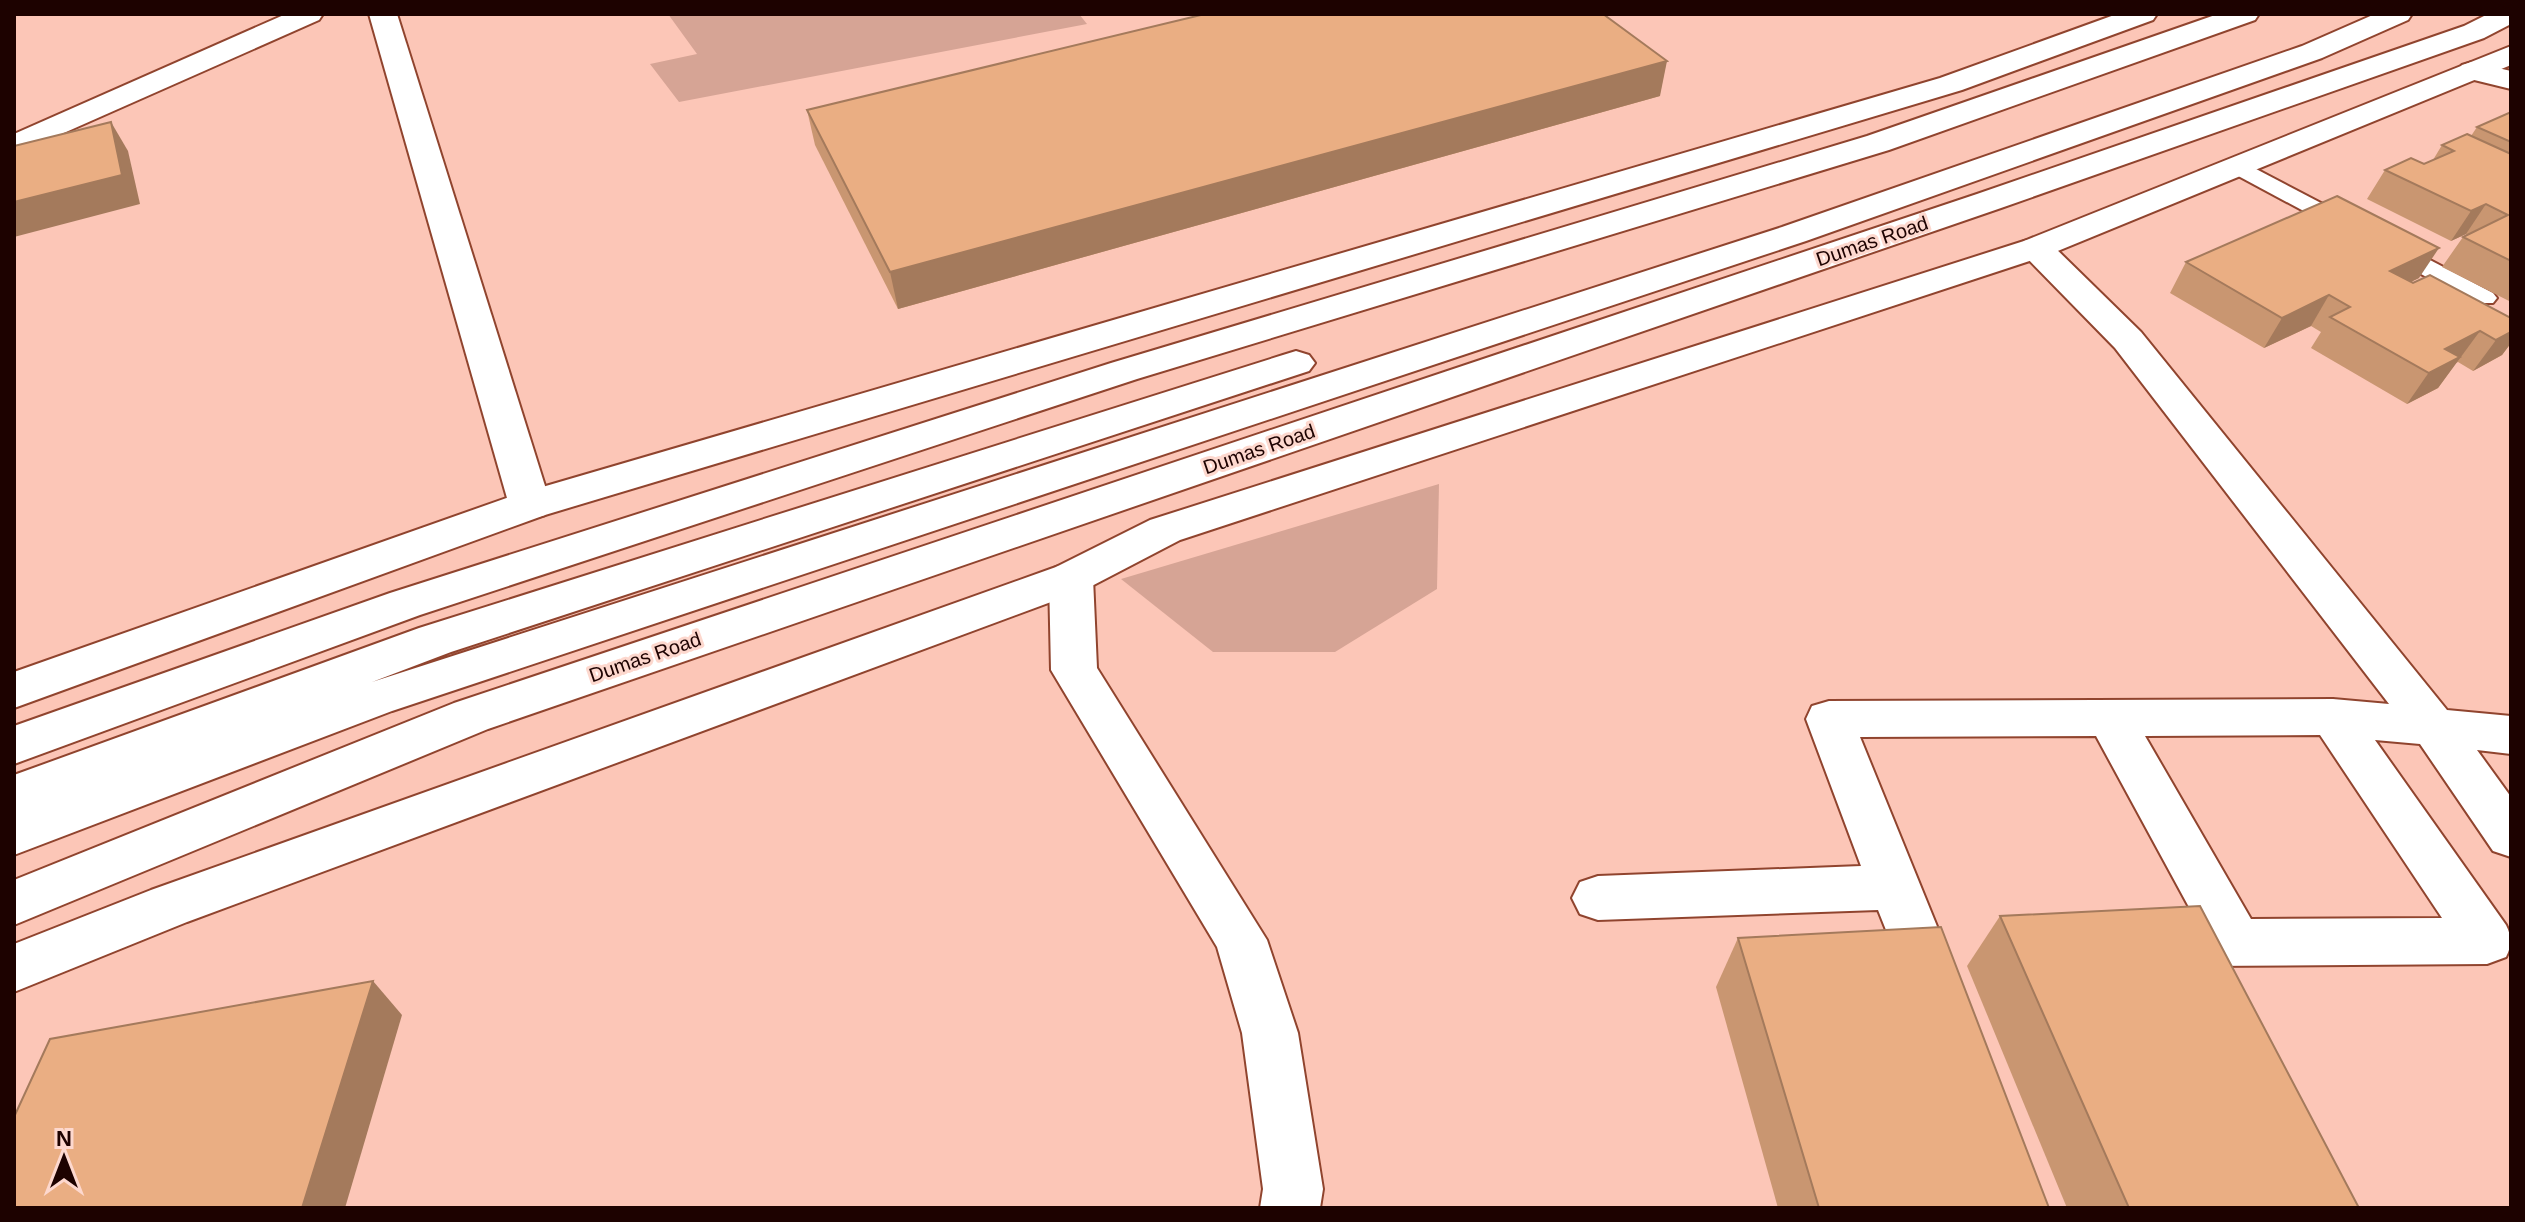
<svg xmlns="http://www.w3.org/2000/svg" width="2525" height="1222" font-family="Arial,sans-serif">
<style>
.green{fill:#d6a495}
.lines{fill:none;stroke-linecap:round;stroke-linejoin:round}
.lane-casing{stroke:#90442e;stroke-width:4}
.street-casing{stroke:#90442e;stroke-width:4}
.secondary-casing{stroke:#90442e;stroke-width:4}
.primary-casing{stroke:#90442e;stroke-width:4}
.lane{fill:#fff;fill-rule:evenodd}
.street{fill:#fff;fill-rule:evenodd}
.secondary{fill:#fff;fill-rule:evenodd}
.primary{fill:#fff;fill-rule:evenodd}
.wall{fill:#c99671}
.shaded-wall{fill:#a47a5c}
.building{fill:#eaae83;stroke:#a47a5c;stroke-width:2}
.labels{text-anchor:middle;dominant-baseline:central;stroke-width:6;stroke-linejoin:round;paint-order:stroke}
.street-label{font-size:20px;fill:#1d0200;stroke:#fdd8ce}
</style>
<rect width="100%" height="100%" fill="#fcc6b7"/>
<g class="green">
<path d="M668,14H1079L1087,24L679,102L650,64L697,54Z"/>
<path d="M1439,484L1437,589L1335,652H1213L1121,579Z"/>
</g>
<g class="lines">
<defs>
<path id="lane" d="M2237,159L2493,293L2497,298L2493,303H2475L2229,171L2225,166L2229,161Z"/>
<g id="street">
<path d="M369,14H397L551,505L545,515L530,519L515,515L509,505Z"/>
<path d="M2472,62L2511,71V89L2462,77L2457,71L2462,65Z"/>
<path d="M2036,238L2048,241L2141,332L2447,710L2511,716V754L2477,750L2511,797V857L2493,851L2420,744L2375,740L2506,925C2512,937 2512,945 2506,957L2487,964L2203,966L2200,973L2181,980L2162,973L2148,943L2156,926L2175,920H2196L2096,736L1860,737L1960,983L1952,1000L1933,1007L1914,1000L1878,910L1598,920L1580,914L1572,898L1580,882L1598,876L1861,866L1806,719L1812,706L1829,701L2333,699L2389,704L2115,348L2024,255L2019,248L2024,241ZM2320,735L2442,918L2251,919L2145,736Z"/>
<path d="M1071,563L1086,567L1093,578L1097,668L1267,940L1298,1033L1323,1189L1320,1208H1260L1263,1189L1242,1033L1217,947L1051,670L1049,578L1056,567Z"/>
</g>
<g id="secondary">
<path d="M286,14H323L319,20L14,155V134Z"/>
<path d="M2117,14H2157L2153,20L1962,90L545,515L14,708V672L515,495L1940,78Z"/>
<path d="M2375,14H2412L2408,20L2322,58L1806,241L392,711L14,855V775L419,628L1283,355L1296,351L1309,355L1315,363L1309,371L451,652L372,682L1782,227L2302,46Z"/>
<path d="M2511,46V65L2048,255L1180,540L1086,589L187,922L14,992V944L151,890L1056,567L1150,520L2024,241Z"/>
</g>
<g id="primary">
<path d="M2218,14H2259L2255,20L1889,150L1137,379L420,615L14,764V726L390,593L1111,363L1867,136Z"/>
<path d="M2488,14H2511V24L2484,38L2001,208L488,729L14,925V880L454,703L1977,194L2464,26Z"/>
</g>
</defs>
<use href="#lane" class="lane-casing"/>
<use href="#street" class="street-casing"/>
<use href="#secondary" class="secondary-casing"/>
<use href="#primary" class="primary-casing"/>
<use href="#lane" class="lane"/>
<use href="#street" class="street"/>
<use href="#secondary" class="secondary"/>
<use href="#primary" class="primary"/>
</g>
<g class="wall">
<path d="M1660,96L898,309L815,145L807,110Z"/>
<path d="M2511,112V302L2442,267L2463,237L2467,234H2466L2451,241L2367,199L2385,170L2424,164L2433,160L2442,145L2471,136L2477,127Z"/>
<path d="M2186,262L2419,278L2411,282L2511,318V343L2502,355L2473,371L2458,362L2456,363L2438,388L2407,404L2311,348L2321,332L2311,326L2264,348L2170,293Z"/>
<path d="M2000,916L2359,1208H2067L1967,966Z"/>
<path d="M1738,938L2049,1208H1778L1716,987Z"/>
</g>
<g class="shaded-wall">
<path d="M1667,61L1660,96L898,309L890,272Z"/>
<path d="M111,122L128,151L140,204L14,237V202Z"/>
<path d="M2486,204L2466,234L2451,241L2471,211Z"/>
<path d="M2439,248L2419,278L2371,301L2390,271Z"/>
<path d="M2329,295L2311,326L2264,348L2282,318Z"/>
<path d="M2480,331L2438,388L2407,404L2445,349Z"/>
<path d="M2511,332V343L2502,355L2473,371L2496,340Z"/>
<path d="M373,981L402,1015L345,1208H302Z"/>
</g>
<g class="building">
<path d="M1205,14H1603L1667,61L890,272L807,110Z"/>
<path d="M2511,112V142L2477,127Z"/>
<path d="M111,122L122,175L14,202V146Z"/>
<path d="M2467,134L2511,154V261L2463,237L2508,215L2486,204L2471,211L2385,170L2411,158L2424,164L2454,151L2442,145Z"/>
<path d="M2337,196L2439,248L2390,271L2413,283L2430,275L2511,318V332L2496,340L2480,331L2445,349L2460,357L2429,373L2330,317L2350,307L2329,295L2282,318L2186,262Z"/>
<path d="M2200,906L2359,1208H2129L2000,916Z"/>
<path d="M1941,927L2049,1208H1819L1738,938Z"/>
<path d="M373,981L302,1208H14V1117L50,1039Z"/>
</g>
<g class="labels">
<g class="street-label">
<text transform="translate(1872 241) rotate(-19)">Dumas Road</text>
<text transform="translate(1259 449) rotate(-19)">Dumas Road</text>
<text transform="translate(645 657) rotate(-19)">Dumas Road</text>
</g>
</g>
<rect width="2525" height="1222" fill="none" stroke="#1d0200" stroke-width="32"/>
<g transform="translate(64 1158)" stroke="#fdd8ce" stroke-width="6" paint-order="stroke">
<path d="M0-6L14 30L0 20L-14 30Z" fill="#1d0200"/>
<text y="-12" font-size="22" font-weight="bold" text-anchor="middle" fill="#1d0200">N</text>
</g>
</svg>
